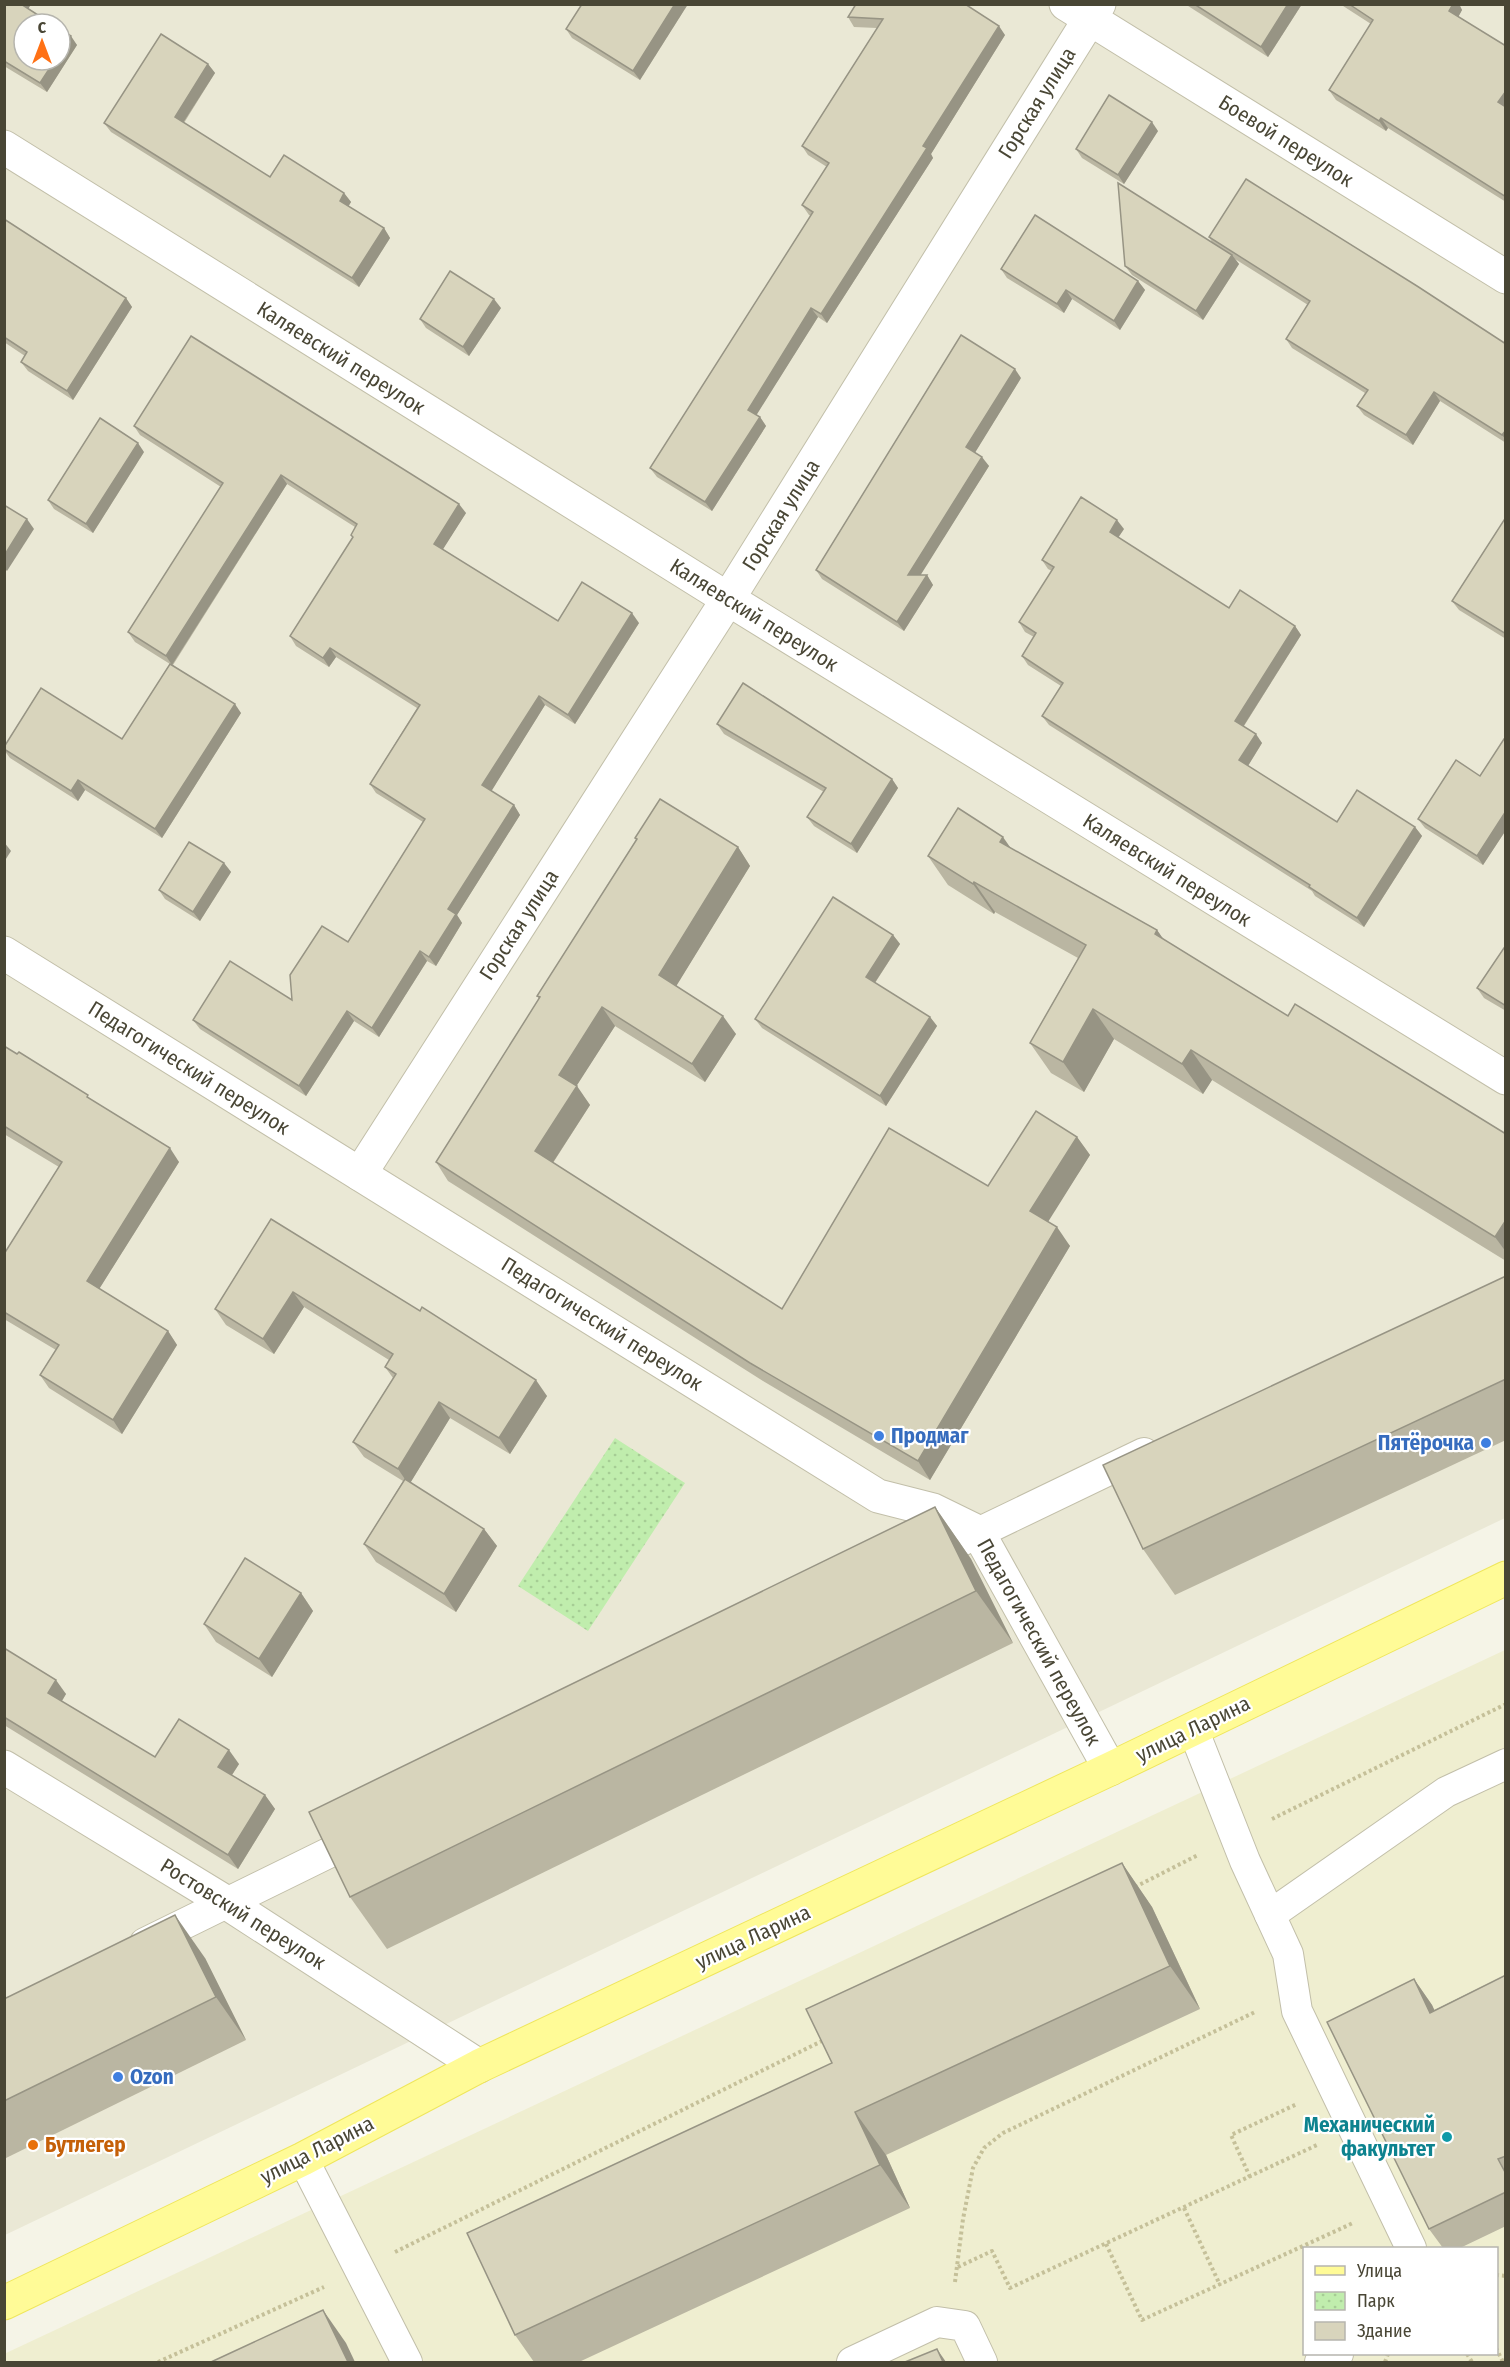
<svg xmlns="http://www.w3.org/2000/svg" width="1510" height="2367" font-family="'Fira Sans Condensed',sans-serif">
<style>
.residential{fill:#eae8d5;fill-rule:evenodd}
.education{fill:#efeed0;fill-rule:evenodd}
.park{fill:url(#park-dots)}
.lines{fill:none;stroke-linecap:round;stroke-linejoin:round}
.lane-casing{stroke:#c2bfa9;stroke-width:32}
.street-casing{stroke:#c2bfa9;stroke-width:35}
.primary-casing{stroke:#efe65c;stroke-width:35}
.path{stroke:#c5c099;stroke-width:4;stroke-dasharray:3 3;stroke-linecap:butt}
.lane{stroke:#fff;stroke-width:30}
.street{stroke:#fff;stroke-width:33}
.primary{stroke:#fffb97;stroke-width:33}
.wall{fill:#bab6a2}
.shaded-wall{fill:#979484}
.building{fill:#d8d4bc;stroke:#979484;stroke-width:1.5}
.shop-dot{fill:#3f7fe0;stroke:#fff;stroke-width:2}
.culture-dot{fill:#0f9aa8;stroke:#fff;stroke-width:2}
.food-dot{fill:#e8710a;stroke:#fff;stroke-width:2}
.labels{text-anchor:middle;dominant-baseline:central;stroke-width:4.5;stroke-linejoin:round;paint-order:stroke}
.street-label{font-size:21px;fill:#494635;stroke:#fff}
.shop-label{font-size:21px;font-weight:bold;fill:#366cbe;stroke:#fff;text-anchor:start}
.culture-label{font-size:21px;font-weight:bold;fill:#0d838f;stroke:#fff;text-anchor:end}
.food-label{font-size:21px;font-weight:bold;fill:#c56008;stroke:#fff;text-anchor:start}
</style>
<defs>
<pattern id="park-dots" width="8" height="8" patternUnits="userSpaceOnUse" patternTransform="scale(1.5)"><rect width="8" height="8" fill="#c0edad"/><path d="M2 2h.1M6 6h.1" fill="none" stroke="#a6cd95" stroke-width="1.8" stroke-linecap="round"/></pattern>
</defs>
<rect width="100%" height="100%" fill="#f5f4e7"/>
<path class="residential" d="M5,5H1505V1518L5,2235ZM24,24H60V60H24Z"/>
<path class="education" d="M1505,1650V2362H5L4,2354ZM1304,2248H1496V2354H1304Z"/>
<path class="park" d="M615,1438L685,1483L588,1631L518,1586Z"/>
<g class="lines">
<defs>
<g id="lane">
<path d="M957,1543L1144,1453"/>
<path d="M1193,1729L1245,1861L1288,1954L1297,2011L1411,2248"/>
<path d="M1270,1915L1446,1792L1506,1764"/>
<path d="M145,1943L365,1835"/>
<path d="M303,2159L407,2362"/>
<path d="M852,2362L937,2322L965,2326L982,2362"/>
<path d="M1320,2362L1338,2354"/>
</g>
<g id="street">
<path d="M1066,4L1506,277"/>
<path d="M4,147L728,599L1506,1078"/>
<path d="M4,953L878,1496L933,1510L978,1532L1110,1769"/>
<path d="M360,1174L728,599L1099,4"/>
<path d="M4,1767L227,1903L479,2066"/>
</g>
<path id="primary" d="M4,2303L303,2159L479,2066L1110,1769L1506,1578"/>
</defs>
<use href="#lane" class="lane-casing"/>
<use href="#street" class="street-casing"/>
<use href="#primary" class="primary-casing"/>
<g class="path">
<path d="M1272,1819L1506,1704"/>
<path d="M1135,1887L1198,1855"/>
<path d="M1250,2177L1231,2135L1297,2104"/>
<path d="M1184,2208L1220,2285"/>
<path d="M1106,2244L1142,2320L1353,2223"/>
<path d="M395,2252L824,2040"/>
<path d="M958,2267L992,2251L1010,2288L1317,2145"/>
<path d="M1496,2275L1506,2276"/>
<path d="M955,2282L963,2219L973,2168L984,2148L1003,2133L1255,2012"/>
<path d="M1496,2348L1503,2362"/>
<path d="M1467,2354L1472,2362"/>
<path d="M158,2362L324,2287"/>
<path d="M1385,2362L1388,2354"/>
</g>
<use href="#lane" class="lane"/>
<use href="#street" class="street"/>
<use href="#primary" class="primary"/>
</g>
<g class="wall">
<path d="M4,4H31L28,9L77,45L47,92L4,66Z"/>
<path d="M688,4L640,80L572,38L566,29Z"/>
<path d="M856,4L1005,35L931,154L933,158L827,323L818,317L756,415L760,417L766,426L712,511L657,477L650,468L811,216L809,215L802,205L827,167L808,155L802,146L877,28L854,27L848,17Z"/>
<path d="M1185,4H1302L1268,57Z"/>
<path d="M1340,4H1459L1462,10L1458,17L1506,46V202L1388,128L1386,131L1336,100L1329,90L1371,24Z"/>
<path d="M208,64L215,73L184,123L270,177L344,193L351,202L348,207L384,228L390,238L359,287L111,132L104,123Z"/>
<path d="M1158,131L1124,184L1082,158L1076,149Z"/>
<path d="M4,219L126,298L132,307L73,400L28,371L21,362L25,356L4,342Z"/>
<path d="M1209,237L1506,344V443L1440,401L1413,445L1364,415L1357,406L1365,393L1292,348L1286,339L1308,305L1235,259L1239,264L1203,320L1132,275L1125,266L1212,242Z"/>
<path d="M1001,269L1138,281L1145,290L1120,330L1072,299L1064,313L1007,278Z"/>
<path d="M501,308L469,356L426,328L420,319Z"/>
<path d="M1021,378L975,452L989,466L920,575H927L933,585L904,631L822,579L816,570Z"/>
<path d="M134,426L466,513L442,550L558,621L639,623L575,724L545,705L491,791L514,805L520,815L457,915L462,923L436,966L427,961L379,1037L354,1021L306,1096L200,1029L193,1020L292,1000L348,942L423,822L376,793L370,784L417,708L336,657L329,667L296,646L290,636L353,538L351,535L355,527L287,484L173,665L241,713L162,838L85,790L78,801L10,758L4,750V747L122,739L170,664L135,642L128,632L221,487L140,435Z"/>
<path d="M144,452L93,533L54,509L48,500Z"/>
<path d="M1506,517V639L1459,610L1452,601Z"/>
<path d="M1124,529L1118,537L1229,608L1295,626L1301,635L1244,726L1262,743L1248,766L1337,822L1415,827L1422,836L1364,927L1315,896L1312,891L1049,725L1042,716L1061,686L1028,665L1022,656L1034,637L1025,632L1019,622L1052,571L1048,569L1042,560Z"/>
<path d="M717,724L892,779L898,788L857,853L814,826L807,817L824,792L724,734Z"/>
<path d="M1506,740V830L1483,865L1425,828L1418,819L1480,776Z"/>
<path d="M635,838L738,847L750,866L676,986L736,1034L705,1082L615,1026L576,1086L590,1105L553,1163L782,1309L988,1186L1077,1137L1090,1155L1047,1222L1070,1246L930,1480L763,1381L448,1181L436,1162L539,999L537,996L636,840Z"/>
<path d="M1012,849L1157,930L1163,939L1288,1016L1506,1134V1261L1212,1080L1203,1094L1114,1039L1084,1092L1051,1073L1030,1043L1078,958L995,912L994,914L948,885L928,856Z"/>
<path d="M224,863L231,872L200,921L165,899L159,890Z"/>
<path d="M893,935L900,944L875,983L930,1017L937,1026L886,1106L762,1028L755,1019Z"/>
<path d="M1506,945V1011L1484,998L1477,988Z"/>
<path d="M4,1046L92,1100L179,1162L99,1289L168,1331L177,1345L122,1434L49,1388L40,1375L56,1350L4,1319V1254L59,1167L4,1134Z"/>
<path d="M271,1219L547,1396L510,1454L450,1418L410,1483L484,1529L497,1546L456,1612L376,1562L364,1544L403,1481L364,1457L353,1442L393,1378L385,1367L389,1360L304,1307L274,1354L226,1325L215,1309Z"/>
<path d="M1506,1276V1440L1175,1595L1143,1549Z"/>
<path d="M935,1507L971,1559L1013,1643L387,1949L350,1897Z"/>
<path d="M301,1593L313,1611L272,1677L216,1642L204,1624Z"/>
<path d="M4,1648L66,1694L62,1701L155,1757L239,1764L232,1775L265,1795L275,1809L238,1869L4,1725Z"/>
<path d="M1122,1863L1152,1907L1200,2009L886,2155L910,2208L579,2362H534L515,2335L832,2063Z"/>
<path d="M205,1958L246,2040L4,2159V1999Z"/>
<path d="M1506,1975V2226L1460,2248H1443L1429,2229L1414,1979L1432,2005L1434,2010Z"/>
</g>
<g class="shaded-wall">
<path d="M20,4H31L26,13Z"/>
<path d="M675,4H688L640,80L633,71Z"/>
<path d="M1288,4H1302L1268,57L1261,47Z"/>
<path d="M1453,4H1459L1462,10L1456,21L1449,11Z"/>
<path d="M999,26L1005,35L931,154L933,158L827,323L821,314L923,146Z"/>
<path d="M71,36L77,45L47,92L40,83L55,60H60V52Z"/>
<path d="M208,64L215,73L181,126L175,117Z"/>
<path d="M1506,91L1505,112L1498,102Z"/>
<path d="M1381,118L1388,128L1386,131L1379,121Z"/>
<path d="M1152,122L1158,131L1124,184L1118,175Z"/>
<path d="M344,193L351,202L346,210L340,201Z"/>
<path d="M384,228L390,238L359,287L352,278Z"/>
<path d="M1232,255L1239,264L1203,320L1196,311Z"/>
<path d="M1138,281L1145,290L1120,330L1114,321Z"/>
<path d="M1066,290L1072,299L1064,313L1057,304Z"/>
<path d="M126,298L132,307L73,400L67,391Z"/>
<path d="M494,299L501,308L469,356L463,347Z"/>
<path d="M811,308L818,317L754,419L748,410Z"/>
<path d="M1015,369L1021,378L973,456L966,447Z"/>
<path d="M1434,392L1440,401L1413,445L1406,435Z"/>
<path d="M760,417L766,426L712,511L705,502Z"/>
<path d="M1506,430V440L1502,435Z"/>
<path d="M138,443L144,452L93,533L86,524Z"/>
<path d="M982,457L989,466L915,584L908,575Z"/>
<path d="M281,475L287,484L172,665L166,656Z"/>
<path d="M459,504L466,513L440,554L434,544Z"/>
<path d="M27,519L34,529L7,571L4,568V556Z"/>
<path d="M1117,520L1124,529L1116,541L1110,532Z"/>
<path d="M927,575L933,585L904,631L897,622Z"/>
<path d="M632,613L639,623L575,724L568,715Z"/>
<path d="M1295,626L1301,635L1241,730L1235,721Z"/>
<path d="M330,648L336,657L329,667L323,658Z"/>
<path d="M539,696L545,705L489,795L482,785Z"/>
<path d="M235,704L241,713L162,838L155,829Z"/>
<path d="M1256,734L1262,743L1246,769L1239,760Z"/>
<path d="M892,779L898,788L857,853L851,844Z"/>
<path d="M78,780L85,790L78,801L71,791Z"/>
<path d="M514,805L520,815L457,915L462,923L436,966L429,957L448,909Z"/>
<path d="M1506,811V830L1483,865L1477,856Z"/>
<path d="M1415,827L1422,836L1364,927L1357,918Z"/>
<path d="M1003,837L1024,867L1000,842Z"/>
<path d="M4,842L11,851L4,862Z"/>
<path d="M738,847L750,866L672,993L659,975Z"/>
<path d="M224,863L231,872L200,921L193,912Z"/>
<path d="M974,882L995,912L994,914L973,884Z"/>
<path d="M1157,930L1178,960L1155,934Z"/>
<path d="M893,935L900,944L872,987L866,977Z"/>
<path d="M420,951L427,961L379,1037L372,1028Z"/>
<path d="M602,1007L615,1026L572,1093L559,1075Z"/>
<path d="M1093,1009L1114,1039L1084,1092L1063,1062Z"/>
<path d="M347,1011L354,1021L306,1096L299,1086Z"/>
<path d="M723,1016L736,1034L705,1082L692,1064Z"/>
<path d="M930,1017L937,1026L886,1106L880,1096Z"/>
<path d="M1191,1050L1212,1080L1203,1094L1182,1064Z"/>
<path d="M577,1086L590,1105L548,1170L535,1151Z"/>
<path d="M1077,1137L1090,1155L1043,1230L1030,1211Z"/>
<path d="M170,1148L179,1162L96,1294L87,1281Z"/>
<path d="M1506,1220V1252L1495,1237Z"/>
<path d="M1057,1227L1070,1246L930,1480L918,1461Z"/>
<path d="M293,1292L304,1307L274,1354L263,1339Z"/>
<path d="M168,1331L177,1345L122,1434L113,1420Z"/>
<path d="M536,1380L547,1396L510,1454L499,1438Z"/>
<path d="M439,1402L450,1418L409,1485L398,1469Z"/>
<path d="M935,1507L971,1559L1013,1643L976,1591Z"/>
<path d="M484,1529L497,1546L456,1612L444,1594Z"/>
<path d="M301,1593L313,1611L272,1677L259,1659Z"/>
<path d="M56,1680L66,1694L58,1707L48,1693Z"/>
<path d="M229,1750L239,1764L228,1781L218,1767Z"/>
<path d="M265,1795L275,1809L238,1869L228,1855Z"/>
<path d="M1122,1863L1152,1907L1200,2009L1170,1966Z"/>
<path d="M175,1915L205,1958L246,2040L216,1997Z"/>
<path d="M1414,1979L1432,2005L1448,2039L1430,2013Z"/>
<path d="M855,2112L886,2155L910,2208L880,2165Z"/>
<path d="M323,2310L346,2343L355,2362H348Z"/>
<path d="M937,2349L946,2362H943Z"/>
</g>
<g class="building">
<path d="M4,4H21L52,24H24V60H55L40,83L4,61Z"/>
<path d="M582,4H675L633,71L566,29Z"/>
<path d="M856,4H965L999,26L923,146L927,148L821,314L811,308L748,410L760,417L705,502L650,468L813,212L802,205L829,163L802,146L883,19L848,17Z"/>
<path d="M1194,4H1288L1261,47Z"/>
<path d="M1349,4H1453L1449,11L1506,46V91L1498,102L1506,107V197L1381,118L1379,121L1329,90L1373,20Z"/>
<path d="M60,29L71,36L60,52Z"/>
<path d="M161,34L208,64L175,117L270,177L284,155L344,193L340,201L384,228L352,278L104,123Z"/>
<path d="M1109,95L1152,122L1118,175L1076,149Z"/>
<path d="M1246,179L1417,286L1506,344V430L1502,435L1434,392L1406,435L1357,406L1368,390L1286,339L1310,301L1209,237Z"/>
<path d="M1118,183L1232,255L1196,311L1125,266Z"/>
<path d="M1035,215L1138,281L1114,321L1066,290L1057,304L1001,269Z"/>
<path d="M4,219L126,298L67,391L21,362L27,352L4,337Z"/>
<path d="M450,271L494,299L463,347L420,319Z"/>
<path d="M961,335L1015,369L966,447L982,457L908,575H927L897,622L816,570Z"/>
<path d="M191,336L459,504L434,544L558,621L582,582L632,613L568,715L539,696L482,785L514,805L448,909L456,914L429,957L420,951L372,1028L347,1011L299,1086L193,1020L230,961L292,1000L290,975L322,926L348,942L425,819L370,784L420,705L330,648L323,658L290,636L353,537L351,535L357,524L281,475L166,656L128,632L223,483L134,426Z"/>
<path d="M100,418L138,443L86,524L48,500Z"/>
<path d="M1081,497L1117,520L1110,532L1229,608L1240,590L1295,626L1235,721L1256,734L1239,760L1337,822L1357,790L1415,827L1357,918L1309,887L1310,885L1042,716L1063,683L1022,656L1036,633L1019,622L1054,567L1042,560Z"/>
<path d="M4,505L27,519L4,556Z"/>
<path d="M1506,517V634L1452,601Z"/>
<path d="M170,664L235,704L155,829L78,780L71,791L4,749V747L41,688L122,739Z"/>
<path d="M743,683L892,779L851,844L807,817L826,788L717,724Z"/>
<path d="M1504,739L1506,740V811L1477,856L1418,819L1456,760L1480,776Z"/>
<path d="M660,799L738,847L659,975L723,1016L692,1064L602,1007L559,1075L577,1086L535,1151L782,1309L889,1128L988,1186L1036,1111L1077,1137L1030,1211L1057,1227L918,1461L750,1363L436,1162L540,997L537,996L637,839L635,838Z"/>
<path d="M958,808L1003,837L1000,842L1157,930L1155,934L1288,1016L1295,1004L1506,1134V1220L1495,1237L1191,1050L1182,1064L1093,1009L1063,1062L1030,1043L1086,945L974,882L973,884L928,856Z"/>
<path d="M189,842L224,863L193,912L159,890Z"/>
<path d="M833,897L893,935L866,977L930,1017L880,1096L755,1019Z"/>
<path d="M1506,945V1006L1477,988Z"/>
<path d="M4,1046L17,1054L19,1052L88,1095L87,1097L170,1148L87,1281L168,1331L113,1420L40,1375L59,1345L4,1312V1254L62,1162L4,1126Z"/>
<path d="M271,1219L420,1311L422,1307L536,1380L499,1438L439,1402L398,1469L353,1442L396,1374L385,1367L393,1354L293,1292L263,1339L215,1309Z"/>
<path d="M1506,1276V1379L1143,1549L1103,1465Z"/>
<path d="M405,1479L484,1529L444,1594L364,1544Z"/>
<path d="M935,1507L976,1591L350,1897L309,1812Z"/>
<path d="M245,1558L301,1593L259,1659L204,1624Z"/>
<path d="M4,1648L56,1680L48,1693L155,1757L179,1719L229,1750L218,1767L265,1795L228,1855L4,1717Z"/>
<path d="M1122,1863L1170,1966L855,2112L880,2165L515,2335L467,2233L832,2063L806,2009Z"/>
<path d="M175,1915L216,1997L4,2101V1999Z"/>
<path d="M1506,1975V2156L1498,2159L1506,2174V2192L1429,2229L1327,2022L1414,1979L1430,2013Z"/>
<path d="M323,2310L348,2362H211Z"/>
<path d="M937,2349L943,2362H905Z"/>
</g>
<g class="shop-dot">
<circle cx="879" cy="1436" r="6"/>
<circle cx="1486" cy="1443" r="6"/>
<circle cx="118" cy="2077" r="6"/>
</g>
<circle class="culture-dot" cx="1447" cy="2137" r="6"/>
<circle class="food-dot" cx="33" cy="2145" r="6"/>
<g class="labels">
<g class="street-label">
<text transform="translate(1037 103) rotate(-58)">Горская улица</text>
<text transform="translate(1286 141) rotate(32)">Боевой переулок</text>
<text transform="translate(341 358) rotate(32)">Каляевский переулок</text>
<text transform="translate(781 515) rotate(-58)">Горская улица</text>
<text transform="translate(754 615) rotate(32)">Каляевский переулок</text>
<text transform="translate(1167 870) rotate(32)">Каляевский переулок</text>
<text transform="translate(519 925) rotate(-57)">Горская улица</text>
<text transform="translate(189 1068) rotate(32)">Педагогический переулок</text>
<text transform="translate(602 1324) rotate(32)">Педагогический переулок</text>
<text transform="translate(1039 1642) rotate(61)">Педагогический переулок</text>
<text transform="translate(1193 1729) rotate(-26)">улица Ларина</text>
<text transform="translate(243 1914) rotate(32)">Ростовский переулок</text>
<text transform="translate(753 1937) rotate(-25)">улица Ларина</text>
<text transform="translate(317 2150) rotate(-27)">улица Ларина</text>
</g>
<g class="shop-label">
<text x="891" y="1436">Продмаг</text>
<text x="1474" y="1443" text-anchor="end">Пятёрочка</text>
<text x="130" y="2077">Ozon</text>
</g>
<g class="culture-label">
<text x="1435" y="2125">Механический<tspan x="1435" dy="24">факультет</tspan></text>
</g>
<g class="food-label">
<text x="45" y="2145">Бутлегер</text>
</g>
</g>
<rect width="1510" height="2367" fill="none" stroke="#494635" stroke-width="12"/>
<rect x="1303" y="2247" width="195" height="108" fill="#ffffff" stroke="#b6b5ae" stroke-width="1.5"/>
<rect x="1315" y="2266" width="30" height="9" fill="#fffb97" stroke="#b6b5ae" stroke-width="1.5"/>
<text x="1357" y="2277" font-size="18" fill="#494635">Улица</text>
<rect x="1315" y="2292" width="30" height="18" fill="url(#park-dots)" stroke="#b6b5ae" stroke-width="1.5"/>
<text x="1357" y="2307" font-size="18" fill="#494635">Парк</text>
<rect x="1315" y="2322" width="30" height="18" fill="#d8d4bc" stroke="#b6b5ae" stroke-width="1.5"/>
<text x="1357" y="2337" font-size="18" fill="#494635">Здание</text>
<g transform="translate(42 42)"><circle r="28" fill="#ffffff" stroke="#b6b5ae" stroke-width="1.5"/>
<path d="M0-4.5L10 22L0 15L-10 22Z" fill="#ff7115"/>
<text y="-9" font-size="16" font-weight="bold" text-anchor="middle" fill="#494635">С</text>
</g>
</svg>
